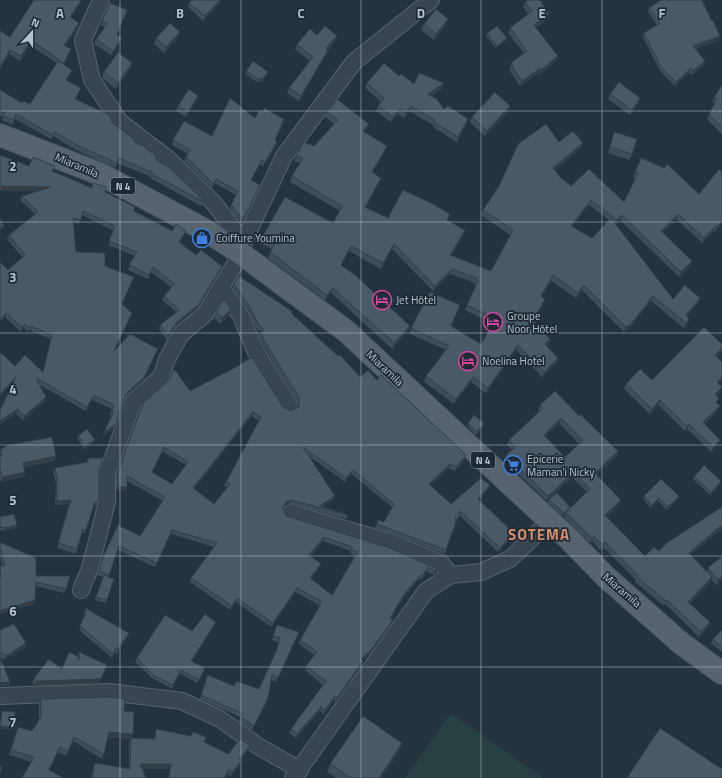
<svg xmlns="http://www.w3.org/2000/svg" width="722" height="778" font-family="'Titillium Web',sans-serif">
<style>
.green{fill:#274041}
.lines{fill:none;stroke-linecap:round;stroke-linejoin:round}
.minor-casing{stroke:#57636d;stroke-width:18}
.primary-casing{stroke:#434e59;stroke-width:24}
.minor{stroke:#394550;stroke-width:16}
.primary{stroke:#57646f;stroke-width:22}
.wall{fill:#3f4d58;fill-rule:evenodd}
.shaded-wall{fill:#333e47}
.building{fill:#495966;stroke:#333e47;fill-rule:evenodd}
.grid{fill:none;stroke:#b6c0ca;stroke-width:1;stroke-opacity:0.55}
.labels{text-anchor:middle;dominant-baseline:central;stroke-width:3.5;stroke-linejoin:round;paint-order:stroke}
.shield{fill:#1e2a35;stroke:#88939d;stroke-width:1}
.shield-label{font-size:10px;font-weight:bold;fill:#b6c0ca}
.street-label{font-size:11px;fill:#b6c0ca;stroke:#1e2a35}
.poi-label{font-size:11px;fill:#b6c0ca;stroke:#1e2a35;text-anchor:start}
.district-label{font-size:15px;font-weight:bold;letter-spacing:1px;fill:#d58b66;stroke:#1e2a35}
.grid-label{font-size:13px;text-anchor:middle;font-weight:bold;fill:#b6c0ca;stroke:#1e2a35;stroke-width:3.5;stroke-linejoin:round;paint-order:stroke}
</style>
<rect width="100%" height="100%" fill="#253340"/>
<path class="green" d="M451,713L542,777L541,778H405Z"/>
<g class="lines">
<defs>
<g id="minor">
<path d="M101,0L83,40L92,80L120,122L168,159L213,202L244,243"/>
<path d="M239,252L284,156L354,62L431,0"/>
<path d="M221,287L241,316L255,350L289,406"/>
<path d="M291,513L389,542L441,563L451,575"/>
<path d="M81,590L90,568L107,502V474L133,402L161,377L167,359L181,334L205,314L241,254"/>
<path d="M0,696L109,692L182,701L220,719L258,746L300,770"/>
<path d="M293,778L426,591L451,575L481,572L510,559L550,521"/>
</g>
<path id="primary" d="M0,135L100,174L205,230L239,252L346,331L568,538L606,577L682,644L722,673"/>
</defs>
<use href="#minor" class="minor-casing"/>
<use href="#primary" class="primary-casing"/>
<use href="#minor" class="minor"/>
<use href="#primary" class="primary"/>
</g>
<g class="wall">
<path d="M34,0H82L71,17L79,23L78,28L65,46L69,53L64,65L72,70L67,80L79,92L76,99L112,120L111,122L134,142L203,200L201,206L150,178L151,177L117,163L115,168L76,150L53,136L51,139L15,119L12,125L2,120L3,117L0,115V90L22,103L30,104L57,63L29,45L20,61L9,54L0,69V31L10,37Z"/>
<path d="M221,0L219,4L203,21L188,7L189,3Z"/>
<path d="M525,2L549,13L548,18L536,28L558,56L556,61L540,74L539,73L520,86L510,71V67L512,62L524,53L508,33L510,28L528,14L523,7Z"/>
<path d="M110,3L117,35L120,43L111,55L94,44L96,39L105,27L101,26Z"/>
<path d="M649,8L712,21L720,36L718,41L695,49L705,61L704,65L691,75L689,72L675,86L660,71L643,37L644,33L657,25L648,12Z"/>
<path d="M424,24L446,25L434,40L421,30Z"/>
<path d="M180,32L178,38L164,53L154,44L156,38Z"/>
<path d="M487,33L505,41L496,48L486,36Z"/>
<path d="M317,35L337,36L335,41L328,50L326,54L299,101L287,93L289,88L310,61L295,49L297,44Z"/>
<path d="M132,63L130,69L116,89L102,78L104,72Z"/>
<path d="M246,71L268,72L267,75L261,82H257L245,74Z"/>
<path d="M399,76L414,84L443,88L431,96L444,109L468,119L466,124L457,142L433,127V125L409,111L404,118L398,114L391,122L376,111L378,106L381,102L365,88L367,83Z"/>
<path d="M722,85V134L707,119L709,114L714,104L712,102L714,97Z"/>
<path d="M610,94L640,98L638,104L630,115L608,99Z"/>
<path d="M196,101L186,117L176,111L178,106Z"/>
<path d="M510,106L508,112L485,136L470,122L472,117Z"/>
<path d="M327,112L369,124L367,129L364,132L387,146L385,151L372,173L379,183L366,207L388,218L448,220L465,230L463,236L451,256L491,271L510,235L481,215L483,210L559,142L581,148L555,170L561,178L571,186L624,202L635,179L633,178L635,172L699,194L722,172V223L715,232L714,231L702,243L676,219L663,232L692,261L690,266L679,277L620,220L615,224L673,299L700,298L698,303L687,316L689,319L687,325L684,328L651,301L628,330L624,332L582,290L576,298L551,281L541,297L543,304L534,321L549,344L546,346L558,358L557,363L542,377L516,350L486,393L471,382L454,404L424,382L426,376L446,350L410,334L411,328L458,310L451,326L481,344L493,324L465,310L476,286L474,285L475,283L450,274L433,291L392,249L381,269L349,251L341,265L408,331L392,349L331,293L325,300L268,258L270,252L272,249L260,243L262,237L333,223L340,211L290,182L292,176L300,163L294,161L296,155L314,146L334,124L325,117ZM589,205L609,220L592,238L572,227Z"/>
<path d="M255,118L283,124L275,140L276,146L263,166L260,164L251,181L258,189L242,222L239,220L230,209L236,195L214,183L212,188L184,161L186,157L188,154L172,145L173,140L212,136Z"/>
<path d="M614,132L637,139L630,160L608,153Z"/>
<path d="M0,155L29,166L53,171L91,188L93,183L134,211L172,231L184,235L180,242L196,255L222,266L220,271L198,308L175,327L167,340L159,329L160,325L176,312L162,300L164,296L171,287L151,272L148,279L128,270L135,256L108,245L114,231L82,215L79,224L73,222L76,252L105,266L123,305L132,313L115,350L158,349L143,381L124,398L113,429L103,436L112,415L110,414L112,409L92,400L86,411L40,385L45,401L23,420L16,414L13,382L0,396L15,366L43,371L51,339L29,330L28,332L24,328L21,332L5,317L0,322V262L8,270L22,257L7,239L9,235L35,214L20,200L22,196L37,191L0,190Z"/>
<path d="M234,284L292,314L360,377L377,380L465,459L455,471L449,468L430,486L451,504L490,485L488,489L479,500L512,537L498,552L459,515L445,554L375,528L378,520L384,522L392,507L351,474L345,482L309,456L335,496L333,500L323,507L348,515L347,519L289,504L284,506V508L286,516L438,569L437,573L434,575L426,571L421,580L419,579L403,598L391,618L393,620L391,624L370,654L362,660V665L336,702L334,700L324,714L320,711L296,738L289,733L291,729L323,685L305,670L306,666L314,655L299,644L300,640L319,607H318L319,605L295,592L271,627L236,602L230,610L190,582L191,578L214,547L171,534L155,567L118,550L108,577L114,579L106,603L95,600L103,577L97,575L103,557L118,525L140,536L163,501L127,481V487L125,491H116V476L143,403L190,391L283,407L290,411L297,408V401L264,346L259,335L261,332L256,328L249,311L233,288ZM252,416L259,421L226,482L224,486L227,487L214,504L194,488ZM162,451L186,465L172,484L152,472ZM323,541L351,551L350,554L355,555L332,595L311,579L319,568L310,556Z"/>
<path d="M216,312L229,315L220,324L214,318Z"/>
<path d="M722,351L717,357L718,384L720,392L716,396L717,404L720,406L718,410L705,424L718,445L711,452L687,429L685,431L658,405L650,414L624,389L626,384L652,380Z"/>
<path d="M555,391L617,456L596,475L621,500L619,505L607,517L645,556L659,551L722,507V529L690,555L707,572L708,568L722,580L716,585L711,579L710,582L690,603L710,622L708,627L699,637L665,604L664,606L635,582L636,580L603,547L600,550L592,541L590,543L564,517L566,513L562,516L548,503L549,500L570,507L569,509L587,492L572,477L547,501L504,460L506,455L512,450L507,445L509,440L539,412L538,410L540,405ZM559,423L579,444L565,457L545,436Z"/>
<path d="M468,423H484L483,426L476,435L467,426Z"/>
<path d="M78,436L95,440L94,442L84,449L77,438Z"/>
<path d="M1,449L56,456L54,461L24,467L25,472L23,477L0,482V452Z"/>
<path d="M88,458L99,470L97,503L96,507H94L84,534L82,533L76,554L57,548L69,504L55,505L56,484L53,472L55,468L86,462Z"/>
<path d="M694,477L720,484L710,495L693,479Z"/>
<path d="M644,496H679L678,499L667,510L658,501L651,508L643,499Z"/>
<path d="M0,517L16,528L4,531L0,530Z"/>
<path d="M0,542L36,576L66,589L64,593L36,586L34,604L0,614V566L2,565L0,556Z"/>
<path d="M85,608L127,637L117,654L115,652L112,658L79,630L84,617V612Z"/>
<path d="M277,625L299,632L276,682L271,680L268,698L267,702L252,730L239,721L240,717L200,699L208,675L234,686L259,689L276,651L279,642L272,640Z"/>
<path d="M214,626L192,661L205,668L197,683L179,673L172,689L152,678L135,662L137,658L192,631Z"/>
<path d="M0,630L25,647L4,660L0,657Z"/>
<path d="M722,630V652L711,643L713,639Z"/>
<path d="M79,652L107,665L99,683L35,685L32,683L34,678L62,669L78,656Z"/>
<path d="M41,699L124,711L131,738L154,739L156,729L204,742L228,754L250,746L248,750L240,760L239,766L230,777L228,775L225,778H168L170,769H143L146,778H91L93,768L95,763L129,768V743L131,739L108,737L102,759L73,741L66,756L58,752L32,762L9,755L18,727L32,731L39,720V704Z"/>
<path d="M2,711L13,730L0,729L1,714Z"/>
<path d="M399,752L381,778H336L327,772L330,764Z"/>
</g>
<g class="shaded-wall">
<path d="M81,0H82L68,21L70,17Z"/>
<path d="M221,0L219,4L203,21L205,16Z"/>
<path d="M549,13L548,18L532,30L534,25Z"/>
<path d="M448,19L446,25L434,40L436,34Z"/>
<path d="M79,23L78,28L62,50L64,45Z"/>
<path d="M180,32L178,38L164,53L166,47Z"/>
<path d="M337,36L335,41L324,53L326,48Z"/>
<path d="M720,36L718,41L691,50L693,46Z"/>
<path d="M122,38L120,43L111,55L113,51Z"/>
<path d="M507,38L505,41L496,48L497,46Z"/>
<path d="M31,40L29,45L20,61L21,56Z"/>
<path d="M10,50L9,54L0,69V67Z"/>
<path d="M328,50L326,54L299,101L301,96Z"/>
<path d="M558,56L556,61L540,74L542,69Z"/>
<path d="M705,61L704,65L691,75L693,71Z"/>
<path d="M132,63L130,69L116,89L118,83Z"/>
<path d="M541,68L539,73L520,86L522,81Z"/>
<path d="M691,68L689,72L675,86L676,82Z"/>
<path d="M268,72L267,75L261,82H257L258,79Z"/>
<path d="M444,83L443,88L426,99L428,94Z"/>
<path d="M198,96L196,101L186,117L188,112Z"/>
<path d="M640,98L638,104L630,115L632,110Z"/>
<path d="M411,106L409,111L404,118L406,113Z"/>
<path d="M510,106L508,112L485,136L487,131Z"/>
<path d="M400,109L398,114L391,122L393,117Z"/>
<path d="M468,119L466,124L457,142L458,137Z"/>
<path d="M369,124L367,129L361,137L363,131Z"/>
<path d="M277,142L276,146L263,166L265,162Z"/>
<path d="M583,143L581,148L551,173L553,168Z"/>
<path d="M387,146L385,151L370,177L372,172Z"/>
<path d="M381,178L379,183L363,212L365,207Z"/>
<path d="M2,186L51,187L50,191H0Z"/>
<path d="M591,200L589,205L569,231L571,226Z"/>
<path d="M678,214L676,219L659,236L661,231Z"/>
<path d="M622,215L620,220L615,225L617,220Z"/>
<path d="M722,221V223L715,232L717,227Z"/>
<path d="M4,226L2,230L0,231V228Z"/>
<path d="M716,226L714,231L702,243L704,238Z"/>
<path d="M465,230L463,236L448,261L450,255Z"/>
<path d="M186,231L184,235L177,246L179,242Z"/>
<path d="M394,244L392,249L381,269L383,263Z"/>
<path d="M351,246L349,251L339,270L341,265Z"/>
<path d="M692,261L690,266L679,277L681,272Z"/>
<path d="M222,266L220,271L198,308L175,327L167,340L168,336L176,323Z"/>
<path d="M452,269L450,274L433,291L435,286Z"/>
<path d="M553,275L551,281L539,302L541,296Z"/>
<path d="M584,285L582,290L576,298L578,293Z"/>
<path d="M333,288L331,293L325,300L327,295Z"/>
<path d="M653,296L651,301L628,330L624,332L626,327Z"/>
<path d="M700,298L698,303L684,320L686,315Z"/>
<path d="M545,299L543,304L531,326L533,321Z"/>
<path d="M231,309L229,315L220,324L222,318Z"/>
<path d="M6,313L5,317L0,322V320Z"/>
<path d="M689,319L687,325L684,328L686,323Z"/>
<path d="M25,324L24,328L21,332L22,327Z"/>
<path d="M410,326L408,331L392,349L394,343Z"/>
<path d="M550,339L549,344L543,349L545,344Z"/>
<path d="M518,345L516,350L486,393L488,388Z"/>
<path d="M722,348V351L713,360L715,355Z"/>
<path d="M158,349L143,381L124,398L126,394Z"/>
<path d="M558,358L557,363L542,377L544,372Z"/>
<path d="M16,377L14,381L0,396V394Z"/>
<path d="M473,377L471,382L454,404L456,399Z"/>
<path d="M722,377V380L715,387L717,382Z"/>
<path d="M722,387L720,392L713,399L715,394Z"/>
<path d="M94,395L92,400L86,411L87,407Z"/>
<path d="M46,397L45,401L23,420L24,416Z"/>
<path d="M660,400L658,405L650,414L652,409Z"/>
<path d="M720,406L718,410L701,427L703,422Z"/>
<path d="M18,409L16,414L0,425V421Z"/>
<path d="M253,412L252,416L192,492L193,488Z"/>
<path d="M561,418L559,423L542,440L544,435Z"/>
<path d="M484,423L483,426L476,435L477,432Z"/>
<path d="M689,424L687,429L685,431L687,426Z"/>
<path d="M115,425L113,429L103,436L104,432Z"/>
<path d="M95,440L94,442L84,449L85,446Z"/>
<path d="M720,440L718,445L711,452L713,447Z"/>
<path d="M618,451L617,456L593,478L595,473Z"/>
<path d="M466,455L465,459L455,471L456,467Z"/>
<path d="M56,456L54,461L21,468L23,463Z"/>
<path d="M450,464L449,468L427,488L429,484Z"/>
<path d="M353,470L351,474L345,482L346,478Z"/>
<path d="M25,472L23,477L0,482L2,477Z"/>
<path d="M574,472L572,477L547,501L548,496Z"/>
<path d="M721,481L720,484L710,495L711,492Z"/>
<path d="M490,485L488,489L476,503L478,499Z"/>
<path d="M118,487H127L125,491H116Z"/>
<path d="M335,496L333,500L321,508L320,506Z"/>
<path d="M679,496L678,499L667,510L668,507Z"/>
<path d="M659,498L658,501L651,508L652,505Z"/>
<path d="M71,500L69,504L55,505L57,501Z"/>
<path d="M291,500L289,504L284,506L282,511L286,502Z"/>
<path d="M621,500L619,505L604,520L605,515Z"/>
<path d="M95,502L97,503L96,507H94Z"/>
<path d="M570,507L569,509L562,516L564,513Z"/>
<path d="M17,525L16,528L4,531L5,528Z"/>
<path d="M722,525V529L687,558L689,553Z"/>
<path d="M514,533L512,537L498,552L500,548Z"/>
<path d="M594,536L592,541L590,543L592,538Z"/>
<path d="M324,537L323,541L308,559L309,555Z"/>
<path d="M605,542L603,547L600,550L602,545Z"/>
<path d="M321,564L319,568L308,582L310,578Z"/>
<path d="M438,569L437,573L434,575L435,571Z"/>
<path d="M421,575L419,579L403,598L389,622L390,618L404,594Z"/>
<path d="M712,577L710,582L687,607L688,602Z"/>
<path d="M722,577V580L716,585L718,580Z"/>
<path d="M297,588L295,592L271,627L273,623Z"/>
<path d="M237,598L236,602L230,610L232,606Z"/>
<path d="M35,600L34,604L0,614V611Z"/>
<path d="M393,620L391,624L370,654L359,663L361,659Z"/>
<path d="M216,622L214,626L190,664L191,661Z"/>
<path d="M710,622L708,627L699,637L701,632Z"/>
<path d="M129,633L127,637L117,654L118,649Z"/>
<path d="M26,643L25,647L4,660L6,656Z"/>
<path d="M363,661L362,665L336,702L337,698Z"/>
<path d="M107,665L99,683L35,685L37,681Z"/>
<path d="M10,682L8,686L0,687V683H1Z"/>
<path d="M335,696L334,700L324,714L325,710Z"/>
<path d="M268,698L267,702L252,730Z"/>
<path d="M321,707L320,711L296,738L297,734Z"/>
<path d="M0,726L15,727L13,730L0,729Z"/>
<path d="M109,732L133,734L131,739L108,737Z"/>
<path d="M402,743L399,752L381,778H379Z"/>
<path d="M250,746L248,750L237,764L239,759Z"/>
<path d="M241,761L239,766L230,777L232,772Z"/>
<path d="M140,764H171L170,769H139Z"/>
<path d="M229,770L228,775L225,778H224Z"/>
</g>
<g class="building">
<path d="M34,0H81L70,17L79,23L64,45L71,49L64,63L31,40L21,56L10,50L0,67V31L10,37Z"/>
<path d="M192,0H220L205,16L189,3Z"/>
<path d="M528,0H540L549,13L534,25L558,56L542,69L541,68L522,81L512,66V62L527,51L510,28L532,11L525,2Z"/>
<path d="M661,0H702L712,21L713,20L720,36L693,46L705,61L693,71L691,68L676,82L661,67L644,33L660,23L649,8Z"/>
<path d="M110,3L127,10L117,35L122,38L113,51L96,39L108,23L102,21Z"/>
<path d="M436,9L448,19L436,34L424,24Z"/>
<path d="M170,23L180,32L166,47L156,38Z"/>
<path d="M325,26L337,36L326,48L328,50L301,96L289,88L313,57L297,44L310,29L317,35Z"/>
<path d="M497,26L507,38L497,46L487,33Z"/>
<path d="M118,52L132,63L118,83L104,72Z"/>
<path d="M58,61L72,70L66,80L81,88L75,99L108,114L112,120L111,122L135,140L134,142L143,146L157,157L156,160L169,167L203,200L202,201L152,174L153,173L119,158L117,163L77,145L54,132L52,135L16,114L14,120L3,116L5,113L0,110V90L22,103L24,101L30,104Z"/>
<path d="M253,61L268,72L262,79H258L246,71Z"/>
<path d="M384,63L399,76L401,74L414,84L419,73L444,83L428,94L437,99L444,109L448,106L468,119L458,137L434,122L435,120L411,106L406,113L400,109L393,117L378,106L384,98L367,83Z"/>
<path d="M619,82L640,98L632,110L610,94Z"/>
<path d="M722,85V127L709,114L717,99L714,97Z"/>
<path d="M189,89L198,96L188,112L178,106Z"/>
<path d="M495,92L510,106L487,131L472,117Z"/>
<path d="M230,98L255,118L259,110L263,111L264,108L284,119L275,140L277,142L265,162L262,160L251,180L260,185L244,218L240,216L231,205L238,191L216,179L214,184L186,157L190,150L173,140L184,121L212,136Z"/>
<path d="M337,99L369,124L363,131L387,146L372,172L381,178L365,207L388,218L403,190L433,204L450,214L447,220L465,230L450,255L491,271L513,230L483,210L499,186L518,144L546,124L559,142L573,131L583,143L553,168L561,178L571,186L589,169L624,202L638,173L635,172L641,158L664,168L667,164L699,194L719,169L722,172V221L717,227L716,226L704,238L678,214L661,231L692,261L681,272L622,215L617,220L591,200L571,226L592,238L611,218L673,299L685,285L700,298L686,315L689,319L686,323L653,296L630,325L626,327L584,285L578,293L553,275L541,296L545,299L533,321L550,339L545,344L558,358L544,372L518,345L488,388L473,377L456,399L426,376L449,346L411,328L430,292L460,305L451,326L481,344L495,319L467,305L478,281L476,280L477,278L452,269L435,286L394,244L383,263L351,246L341,265L355,275L410,326L394,343L333,288L327,295L270,252L275,244L262,237L285,197L333,223L342,206L292,176L303,158L296,155L304,142L314,146L338,120L327,112Z"/>
<path d="M614,132L637,139L632,154L610,147Z"/>
<path d="M0,155L29,166L33,157L55,166L52,171L92,188L93,183L106,187L105,192L135,207L134,211L172,231L176,224L186,231L179,242L196,255L201,250L222,266L199,304L176,323L168,336L160,325L179,310L164,296L174,284L153,267L149,275L129,265L137,252L109,241L115,226L83,211L81,220L73,218L76,252L105,253V266L134,277L122,304L132,313L114,351L130,334L158,349L144,377L126,394L115,425L104,432L114,411L112,410L114,405L94,395L87,407L36,378L46,397L24,416L18,409L0,421V410L16,377L0,394V352L15,366L25,355L43,372L52,335L31,326L29,328L25,324L22,327L6,313L0,320V262L8,270L25,255L9,235L38,212L22,196L51,187L2,186H0Z"/>
<path d="M0,218L4,226L0,228Z"/>
<path d="M239,276L293,312L291,313L338,356L340,355L360,377L368,370L377,380L381,375L466,455L456,467L450,464L429,484L451,504L481,478L490,485L478,499L514,533L500,548L460,511L458,519L455,517L456,522L446,550L377,524L378,520L384,522L394,504L353,470L346,478L303,447L335,496L320,506L348,515L291,500L286,502L283,507L286,516L387,547L438,569L435,571L428,567L422,576L421,575L404,594L390,618L393,620L371,650L361,659L363,661L337,698L335,696L325,710L321,707L297,734L291,729L326,681L306,666L317,652L300,640L321,604L319,603L321,601L297,588L273,623L237,598L232,606L191,578L217,543L172,530L157,563L119,546L109,575L99,571L103,557L118,525L140,536L165,497L127,476V487H118V472L143,403L169,380L173,371L175,370L190,391L238,366L252,357L283,407L290,411L299,407V397L265,342L261,331L264,330L258,324L250,307L234,284ZM253,412L261,417L226,482L230,484L214,504L193,488ZM164,447L188,462L172,484L152,472ZM324,537L352,547V550L358,552L332,595L310,578L321,564L309,555Z"/>
<path d="M224,299L231,309L222,318L216,312Z"/>
<path d="M704,327L722,344V348L715,355L722,362V377L717,382L722,387L715,394L719,399L716,402L720,406L703,422L720,440L713,447L689,424L687,426L660,400L652,409L626,384L640,369L652,380Z"/>
<path d="M555,391L579,416L580,414L618,451L595,473L621,500L605,515L645,556L654,547L659,551L668,542L722,507V525L689,553L712,577L688,602L710,622L701,632L667,600L666,601L637,577L639,576L605,542L602,545L594,536L592,538L566,512L590,489L574,472L548,496L506,455L515,447L509,440L543,408L540,405ZM561,418L583,440L565,457L544,435Z"/>
<path d="M474,415L484,423L477,432L468,423Z"/>
<path d="M87,429L95,440L85,446L78,436Z"/>
<path d="M52,437L56,456L23,463L25,472L2,477L0,468V455L2,456L1,449L8,445Z"/>
<path d="M88,458H103L99,470V497L97,503L95,502L86,530L83,529L77,549L58,543L71,500L57,501V480L55,468L88,462Z"/>
<path d="M704,465L721,481L711,492L694,477Z"/>
<path d="M661,479L679,496L668,507L659,498L652,505L644,496Z"/>
<path d="M557,493L570,507L564,513L549,500Z"/>
<path d="M14,514L17,525L5,528L0,527V517Z"/>
<path d="M0,542L36,558V576H70L66,589L36,582L35,600L0,611V578H1L0,566L5,565L0,547Z"/>
<path d="M722,556V577L718,580L708,568Z"/>
<path d="M104,575L114,579L107,600L96,597Z"/>
<path d="M85,608L129,633L118,649L116,648L113,654L80,626L84,616H86Z"/>
<path d="M205,614L216,622L191,661L205,668L199,680L181,670L173,685L153,675L137,658L165,615L192,631Z"/>
<path d="M14,624L26,643L6,656L0,652V630Z"/>
<path d="M277,625L299,632L278,678L272,675L268,698L254,726L240,717L243,714L201,695L208,675L234,686L236,681L259,689L277,649L280,638L273,636Z"/>
<path d="M722,630V647L713,639Z"/>
<path d="M69,652L77,656L80,660L79,652L107,665L101,679L37,681L34,678L49,659L62,669Z"/>
<path d="M0,657L10,682L0,683Z"/>
<path d="M110,697L125,699L124,711L134,712L133,734L109,732L104,754L74,737L68,751L60,747L49,770L64,778H22L34,757L11,750L18,727L32,731L41,717V699Z"/>
<path d="M2,711L15,712V727L0,726Z"/>
<path d="M363,716L402,743L379,778H351L330,764Z"/>
<path d="M660,728L722,769V778H627Z"/>
<path d="M156,729L191,736L193,732L206,737L204,742L228,754L240,739L250,746L239,759L241,761L232,772L229,770L224,778H169L171,764H140L146,778H92L95,763L130,769L131,738L155,739Z"/>
<path d="M0,766L2,767L0,774Z"/>
</g>
<path class="grid" d="M120,0V778M241,0V778M361,0V778M481,0V778M602,0V778M0,111H722M0,222H722M0,333H722M0,445H722M0,556H722M0,667H722"/>
<defs>
<symbol id="shop-ring" viewBox="-11 -11 22 22"><circle r="9.5" fill="#1e2a35" stroke="#3f7fe0" stroke-width="1.5"/><path d="M-5-2.5h2.3a2.7 3.5 0 0 1 5.4 0H5L5.5 6h-11ZM-1.5-2.5h3a1.5 2.3 0 0 0-3 0Z" fill="#3f7fe0"/></symbol>
<symbol id="hotel-ring" viewBox="-11 -11 22 22"><circle r="9.5" fill="#1e2a35" stroke="#d1479c" stroke-width="1.5"/><path d="M-6-4.5h1.5V1H6V5H4.5V3h-9V5H-6ZM-4 0a1.8 1.8 0 1 1 3.6 0ZM.5 0V-2.5h3Q6-2.5 6 0Z" fill="#d1479c"/></symbol>
<symbol id="supermarket-ring" viewBox="-11 -11 22 22"><circle r="9.5" fill="#1e2a35" stroke="#3f7fe0" stroke-width="1.5"/><path d="M-6-5.5h2.5l.6 2H6L4.5 2H-2.5L-4.4-4H-6ZM-1.5 3.2a1.3 1.3 0 1 0 .1 0ZM3 3.2a1.3 1.3 0 1 0 .1 0Z" fill="#3f7fe0"/></symbol>
</defs>
<g fill-rule="evenodd">
<use href="#shop-ring" x="191" y="227" width="22" height="22"/>
<use href="#hotel-ring" x="371" y="289" width="22" height="22"/>
<use href="#hotel-ring" x="482" y="311" width="22" height="22"/>
<use href="#hotel-ring" x="457" y="350" width="22" height="22"/>
<use href="#supermarket-ring" x="502" y="454" width="22" height="22"/>
</g>
<g class="labels">
<g class="shield">
<rect x="111" y="178" width="24" height="16" rx="3"/>
<rect x="471" y="452" width="24" height="16" rx="3"/>
</g>
<g class="shield-label">
<text x="123" y="186">N 4</text>
<text x="483" y="460">N 4</text>
</g>
<g class="street-label">
<text transform="translate(77 165) rotate(23)">Miaramila</text>
<text transform="translate(385 368) rotate(43)">Miaramila</text>
<text transform="translate(622 590) rotate(41)">Miaramila</text>
</g>
<g class="poi-label">
<text x="216" y="238">Coiffure Youmina</text>
<text x="396" y="300">Jet Hôtel</text>
<text x="507" y="316">Groupe<tspan x="507" dy="13">Noor Hôtel</tspan></text>
<text x="482" y="361">Noelina Hotel</text>
<text x="527" y="459">Epicerie<tspan x="527" dy="13">Maman'i Nicky</tspan></text>
</g>
<g class="district-label">
<text x="539" y="534">SOTEMA</text>
</g>
</g>
<g class="grid-label">
<text x="60" y="18">A</text>
<text x="180" y="18">B</text>
<text x="301" y="18">C</text>
<text x="421" y="18">D</text>
<text x="542" y="18">E</text>
<text x="662" y="18">F</text>
<text x="13" y="171">2</text>
<text x="13" y="282">3</text>
<text x="13" y="394">4</text>
<text x="13" y="505">5</text>
<text x="13" y="616">6</text>
<text x="13" y="727">7</text>
</g>
<g transform="translate(32 32) rotate(21)" stroke="#1e2a35" stroke-width="3" paint-order="stroke">
<path d="M0-3L7 15L0 10L-7 15Z" fill="#b6c0ca"/>
<text y="-6" font-size="11" font-weight="bold" text-anchor="middle" fill="#b6c0ca">N</text>
</g>
</svg>
